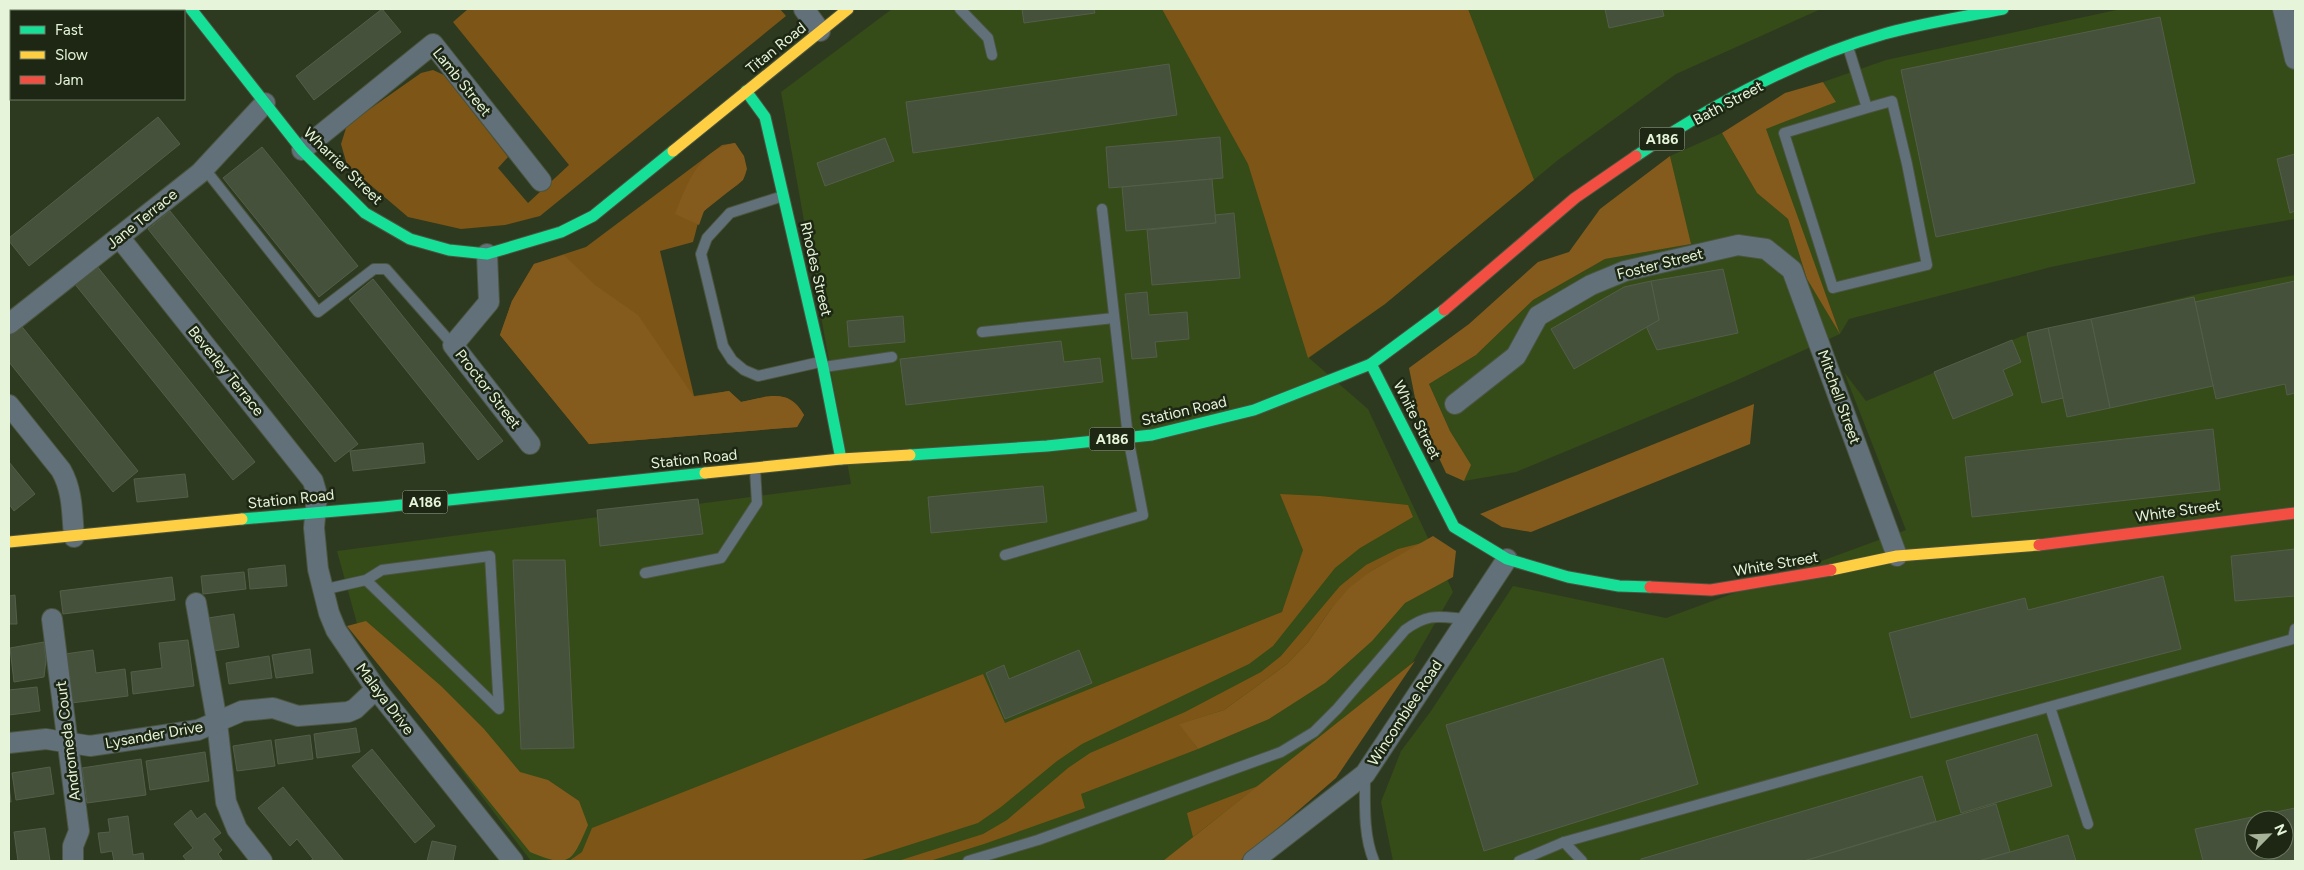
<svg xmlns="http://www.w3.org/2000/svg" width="2304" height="870" font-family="Figtree,sans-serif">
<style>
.built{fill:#354b18;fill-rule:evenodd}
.green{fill:#7d5516}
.forest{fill:#845b1c}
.building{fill:#46513b;stroke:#545e4a;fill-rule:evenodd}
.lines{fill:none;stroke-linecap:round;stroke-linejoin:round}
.lane-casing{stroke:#4b553f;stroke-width:12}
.street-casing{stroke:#4b553f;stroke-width:22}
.fast-casing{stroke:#4b553f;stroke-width:13}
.slow-casing{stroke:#4b553f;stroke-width:13}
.jam-casing{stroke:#4b553f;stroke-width:13}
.lane{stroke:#62707a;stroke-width:10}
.street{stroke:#62707a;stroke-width:20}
.fast{stroke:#16e098;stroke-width:11}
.slow{stroke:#ffcf43;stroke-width:11}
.jam{stroke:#f24e42;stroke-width:11}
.labels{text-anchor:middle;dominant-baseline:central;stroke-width:5;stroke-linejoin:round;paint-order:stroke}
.shield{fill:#1d2713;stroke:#aab69e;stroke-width:1}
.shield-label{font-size:14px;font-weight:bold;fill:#e6f4da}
.street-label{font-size:15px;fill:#e6f4da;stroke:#1d2713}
</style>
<rect width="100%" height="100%" fill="#2e3a20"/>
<g class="built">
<path d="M892,9H1821L1676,74L1558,160L1385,304L1309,358L1368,409L1453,592L1404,677L1197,861H531L361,638L337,551L851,484L781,92Z"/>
<path d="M2121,9H2295V219L2214,233L2051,267L1849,319L1840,334L1735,381L1516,472L1464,481L1470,465L1450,431L1429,384L1476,355L1533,300L1605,259L1690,244L1670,156L1722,133L1757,193L1788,219L1807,279L1839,331L1765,129L1835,102L1823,82L1886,60Z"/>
<path d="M2295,275V861H1393L1381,802L1401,751L1431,711L1513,586L1666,618L1906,530L1844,372L1866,401L2022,336L2202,293ZM2254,820H2284V850H2254Z"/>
</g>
<g class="green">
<path d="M468,9H780L786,16L540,216L505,225L461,229L408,217L347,165L341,144L347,125L421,73L433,70L444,75L508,157L498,168L528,203L569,165L453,22Z"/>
<path d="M1162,9H1468L1534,180L1385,304L1308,358L1248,164Z"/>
<path d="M735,143C764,187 729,183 705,210C698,217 696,233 693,242L660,251L694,396L729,391L741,402C767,397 789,387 804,415L797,427L589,444L500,335L512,301L534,264L586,247L722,145Z"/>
<path d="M1280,494L1320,496L1408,505L1413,517L1360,548L1335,568L1273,646L1249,664L1082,744L1057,761L1001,807L978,823L859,861H569L582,852L592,828L983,674L1005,723L1282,612L1303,550Z"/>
<path d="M1422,543L1371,571L1331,609L1308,642L1287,664L1224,710L1180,724L1198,749L1081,794L1085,808L984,844L930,861H898L983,834L1007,820L1068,768L1090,753L1185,712L1261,672L1281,656L1340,586L1366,565L1398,549Z"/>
<path d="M1258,786L1193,837L1187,813Z"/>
</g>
<g class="forest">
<path d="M1823,82L1836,102L1766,129L1840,334L1807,279L1788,219L1757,193L1722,133L1785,93Z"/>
<path d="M735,143L744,156L747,169L743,180L704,211L699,225L675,214C687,184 699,149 735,143Z"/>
<path d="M1670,156L1691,244L1605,259L1533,300L1476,355L1429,384L1450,431L1471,465L1464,481L1446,473L1418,413L1409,368L1469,324L1538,262L1569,252L1600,209Z"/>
<path d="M564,255L595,285L638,315L694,397L729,391L741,402C767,397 788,387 804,415L797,427L589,444L500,335L512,301L534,264Z"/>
<path d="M1754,404L1750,444L1531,532L1502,527L1480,514Z"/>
<path d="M1433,536L1456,551L1453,577L1405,603L1372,641L1325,683L1269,719L1198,749L1179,724L1224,710L1287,664L1308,642L1331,609L1349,588L1371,571Z"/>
<path d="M366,621L441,686L484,729L520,772L548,780L579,801L588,825C572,862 570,869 530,852L347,626Z"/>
<path d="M1415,661L1336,778L1240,861H1163Z"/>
</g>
<g class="building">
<path d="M81,9H130L132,11H78Z"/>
<path d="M382,9L401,32L314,100L296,76Z"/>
<path d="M1022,9H1094L1095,13L1024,23Z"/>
<path d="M1605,9H1662L1664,16L1609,28Z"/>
<path d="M2160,17L2195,183L1936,237L1901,70Z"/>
<path d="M1169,64L1177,115L913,153L906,102Z"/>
<path d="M158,117L180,144L29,266L9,241V238Z"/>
<path d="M1220,137L1223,178L1109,188L1106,147Z"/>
<path d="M885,138L894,161L825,186L817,163Z"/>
<path d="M262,147L358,266L319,297L223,178Z"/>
<path d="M2295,154V211L2290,213L2277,159Z"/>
<path d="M1212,179L1216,223L1126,231L1122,187Z"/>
<path d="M170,211L358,444L335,462L148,229Z"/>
<path d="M1234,213L1240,278L1152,285L1147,230L1216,223L1215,215Z"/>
<path d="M96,265L255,462L233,480L74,283Z"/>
<path d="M1723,269L1738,333L1657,350L1646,326L1659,320L1651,281Z"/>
<path d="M373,279L503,441L478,460L349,299Z"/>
<path d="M1651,281L1659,320L1574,369L1551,329L1624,287Z"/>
<path d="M2295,281V393L2287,395L2285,384L2216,399L2195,302Z"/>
<path d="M1147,292L1149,315L1187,312L1189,339L1155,342L1157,357L1132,359L1125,294Z"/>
<path d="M2194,297L2213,386L2110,408L2091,319Z"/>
<path d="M903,316L905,342L849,347L847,321Z"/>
<path d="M2091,319L2110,408L2067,417L2048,328Z"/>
<path d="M19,323L138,471L113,492L9,362V332Z"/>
<path d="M2048,328L2063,398L2042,403L2027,333Z"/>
<path d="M2012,340L2021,362L2003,370L2013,395L1953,419L1934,372Z"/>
<path d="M1061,341L1064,362L1100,358L1103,382L906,405L900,359Z"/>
<path d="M2213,429L2220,490L1972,517L1965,457Z"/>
<path d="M423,443L425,463L353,471L350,451Z"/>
<path d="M9,462L35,494L14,511L9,504Z"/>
<path d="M185,474L188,497L137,502L134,479Z"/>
<path d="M1043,486L1047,522L931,533L928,497Z"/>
<path d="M698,499L703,534L600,546L597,510Z"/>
<path d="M2295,549V596L2235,601L2231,556Z"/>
<path d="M513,560H565L574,748L521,749Z"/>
<path d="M285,565L287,586L250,589L248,569Z"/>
<path d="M244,572L246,589L203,594L201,576Z"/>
<path d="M2163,576L2181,649L1911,718L1889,633L2025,598L2028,610Z"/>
<path d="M172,577L175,600L63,614L60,591Z"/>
<path d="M15,595L17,624H9V596Z"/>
<path d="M234,614L239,647L213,651L208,618Z"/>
<path d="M188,640L194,686L133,694L131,672L162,668L159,643Z"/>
<path d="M44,642L46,660L44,677L14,682L10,648Z"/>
<path d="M310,649L313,673L276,678L272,655Z"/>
<path d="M93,650L96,673L125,669L128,696L71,703L65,654Z"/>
<path d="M1079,650L1092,683L1005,719L986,673L1004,665L1009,679Z"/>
<path d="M269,656L272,678L229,684L226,663Z"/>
<path d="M1663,658L1698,784L1484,851L1446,725Z"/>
<path d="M37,687L40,711L9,715V690Z"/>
<path d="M356,728L360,752L317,758L314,734Z"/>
<path d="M2037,734L2052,786L1961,813L1946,761Z"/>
<path d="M310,735L313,759L278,764L275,740Z"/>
<path d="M271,740L275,766L237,771L233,746Z"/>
<path d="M372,749L435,826L415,843L352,766Z"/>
<path d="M205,752L209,781L150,790L146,761Z"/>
<path d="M141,759L146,795L87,803L82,768Z"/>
<path d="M50,767L54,794L16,800L12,773Z"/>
<path d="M1922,776L1936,821L1804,861H1641V859Z"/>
<path d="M9,784L11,802H9Z"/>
<path d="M283,787L344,861H310L313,859L297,839L290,846L258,808Z"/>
<path d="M1996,804L2010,852L1979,861H1804Z"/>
<path d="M2295,808V861H2203L2195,829ZM2254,820H2284V850H2254Z"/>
<path d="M191,810L197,819L205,813L221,833L213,839L222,850L218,854L223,861H187L183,856L193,848L174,824Z"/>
<path d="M128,816L133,855L143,853L144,861H114L112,851L101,853L98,833L110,832L108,819Z"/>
<path d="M45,828L50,861H18L14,832Z"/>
<path d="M2068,835L2076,861H1979L2010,852Z"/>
<path d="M432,841L456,846L453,861H427Z"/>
</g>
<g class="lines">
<defs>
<g id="lane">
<path d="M960,9L988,38L992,55"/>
<path d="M1848,47L1867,108L1784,133L1833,288L1927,265L1907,164L1892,101L1867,108"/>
<path d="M204,168L318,312L374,269H386L453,345"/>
<path d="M783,196L730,213L707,238L701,254L723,346L732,360L744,370L758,376L820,362"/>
<path d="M982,332L1114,318"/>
<path d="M824,367L892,357"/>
<path d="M1005,555L1143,515L1128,437L1102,209"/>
<path d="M645,573L721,558L757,503L755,469"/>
<path d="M322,590L366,580L382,570L490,556L499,709L366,580"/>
<path d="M2050,707L2088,824"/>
<path d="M1365,774C1365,803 1363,835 1374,861"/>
<path d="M1564,842L1582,861"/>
<path d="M968,861L1038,840L1281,752L1314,732L1337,709L1405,630C1429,612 1440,617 1467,619"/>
<path d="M1519,861L1564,842L2293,639L2295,629"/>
</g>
<g id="street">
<path d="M804,9L820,31"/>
<path d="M2283,9L2295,59"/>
<path d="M302,150L433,44L541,181"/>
<path d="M119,237L313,481L317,495L314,528L318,569L329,613L336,630L376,689L513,861"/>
<path d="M487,254L489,302L453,345L530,444"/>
<path d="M9,324L200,173L265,103"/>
<path d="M1455,404L1516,356L1538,316L1591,285L1625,271L1738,245L1766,249L1792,270L1897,556"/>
<path d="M9,405L61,470C73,491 72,514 74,537"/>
<path d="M196,603L217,722L226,802L237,829L262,861"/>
<path d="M52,619L79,831L73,846V861"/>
<path d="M9,743L46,739L90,746L198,730L242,711L273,708L298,716L348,712L355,709L376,689"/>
<path d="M1253,861L1365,774L1507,559"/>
</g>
<g id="fast">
<path d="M191,9L302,150L365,213L410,239L449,250L487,254L561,232L593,216L673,151"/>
<path d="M746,91L765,117L823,367L841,459"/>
<path d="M1636,156C1712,105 1796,59 1884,34C1923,23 1964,17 2003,9"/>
<path d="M1371,364L1454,527L1507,559L1568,577L1619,586L1650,587"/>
<path d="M910,455L1047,446L1152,435L1254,410L1371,364L1444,310"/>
<path d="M242,519L383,507L705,473"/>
</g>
<g id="slow">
<path d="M673,151L848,9"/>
<path d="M705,473L841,459L910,455"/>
<path d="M9,542L242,519"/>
<path d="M1831,570L1897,556L2039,545"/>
</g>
<g id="jam">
<path d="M1444,310L1575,198L1636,156"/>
<path d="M2039,545L2295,513"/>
<path d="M1650,587L1711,590L1831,570"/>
</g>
</defs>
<use href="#lane" class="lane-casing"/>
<use href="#street" class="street-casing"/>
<use href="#fast" class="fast-casing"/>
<use href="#slow" class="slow-casing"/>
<use href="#jam" class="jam-casing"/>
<use href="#lane" class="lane"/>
<use href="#street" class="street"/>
<use href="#fast" class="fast"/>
<use href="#slow" class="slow"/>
<use href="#jam" class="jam"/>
</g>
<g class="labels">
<g class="shield">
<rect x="1639.5" y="127.5" width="45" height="23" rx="4"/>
<rect x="1089.5" y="427.5" width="45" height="23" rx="4"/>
<rect x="402.5" y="490.5" width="45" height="23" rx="4"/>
</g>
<g class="shield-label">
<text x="1662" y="139">A186</text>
<text x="1112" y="439">A186</text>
<text x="425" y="502">A186</text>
</g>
<g class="street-label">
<text transform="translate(776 48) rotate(-39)">Titan Road</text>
<text transform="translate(462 82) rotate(51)">Lamb Street</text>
<text transform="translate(1728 103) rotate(-28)">Bath Street</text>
<text transform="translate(343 166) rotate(44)">Wharrier Street</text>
<text transform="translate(142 219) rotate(-39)">Jane Terrace</text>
<text transform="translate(1660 264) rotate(-14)">Foster Street</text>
<text transform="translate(816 269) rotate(77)">Rhodes Street</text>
<text transform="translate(226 371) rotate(51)">Beverley Terrace</text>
<text transform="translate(488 389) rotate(52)">Proctor Street</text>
<text transform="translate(1839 397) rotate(70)">Mitchell Street</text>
<text transform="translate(1184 411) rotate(-13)">Station Road</text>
<text transform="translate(1417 420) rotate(63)">White Street</text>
<text transform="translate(694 459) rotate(-6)">Station Road</text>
<text transform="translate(291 499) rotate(-6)">Station Road</text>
<text transform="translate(2178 511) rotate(-8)">White Street</text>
<text transform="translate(1776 564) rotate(-10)">White Street</text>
<text transform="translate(385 699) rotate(53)">Malaya Drive</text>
<text transform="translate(1405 713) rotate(-57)">Wincomblee Road</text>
<text transform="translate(154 735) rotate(-10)">Lysander Drive</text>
<text transform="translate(68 741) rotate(-97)">Andromeda Court</text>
</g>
</g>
<rect width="2304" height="870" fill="none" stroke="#e6f4da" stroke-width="20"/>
<rect x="10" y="10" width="175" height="90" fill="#1d2713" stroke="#6d7963"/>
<rect x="20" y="26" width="25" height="8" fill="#16e098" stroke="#6d7963"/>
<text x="55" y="35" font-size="15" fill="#e6f4da">Fast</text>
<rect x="20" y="51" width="25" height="8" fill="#ffcf43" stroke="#6d7963"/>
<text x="55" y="60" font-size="15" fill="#e6f4da">Slow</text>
<rect x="20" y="76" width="25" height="8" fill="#f24e42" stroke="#6d7963"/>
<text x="55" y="85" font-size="15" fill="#e6f4da">Jam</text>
<g transform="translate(2269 835) rotate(66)"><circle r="24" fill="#1d2713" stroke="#6d7963"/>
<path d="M0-4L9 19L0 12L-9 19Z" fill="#a6b399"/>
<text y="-8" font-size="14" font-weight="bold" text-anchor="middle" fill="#e6f4da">N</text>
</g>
</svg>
